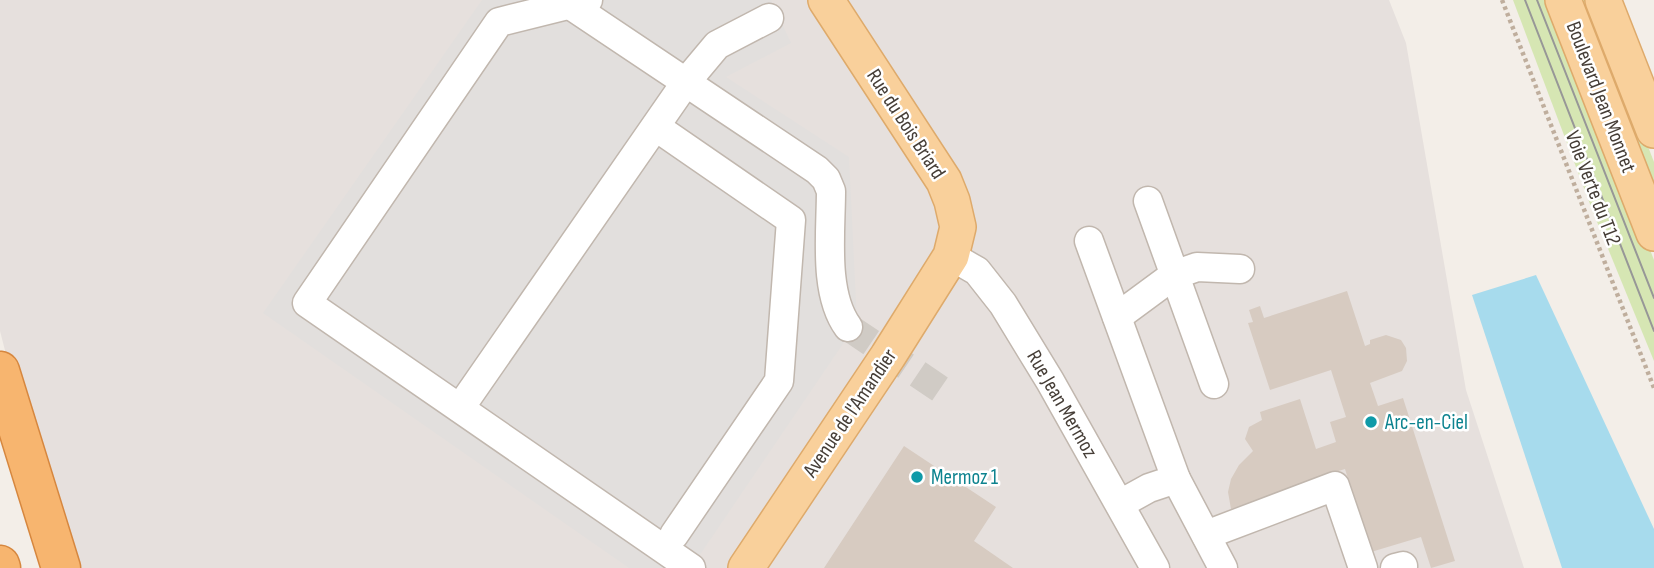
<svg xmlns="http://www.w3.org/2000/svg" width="1654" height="568" font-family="'Sofia Sans Condensed',sans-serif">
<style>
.industrial{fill:#e6e0dd}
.green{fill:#d6e6b3}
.parking{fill:#e2dfdd}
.water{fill:#a7dbed}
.building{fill:#d7cbc1}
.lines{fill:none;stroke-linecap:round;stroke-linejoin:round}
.minor-tunnel{stroke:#d0cbc5;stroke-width:28;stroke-dasharray:28 14;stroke-linecap:butt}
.minor-casing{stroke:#c1b7ae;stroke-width:31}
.major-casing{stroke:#deaa6b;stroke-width:38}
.highway-casing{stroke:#d6873f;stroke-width:41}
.path{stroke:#bfae9d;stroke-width:4.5;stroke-dasharray:3.5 3.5;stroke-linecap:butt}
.minor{stroke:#fff;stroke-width:28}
.major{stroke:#f9d09b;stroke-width:35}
.highway{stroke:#f7b56f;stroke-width:38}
.tram{stroke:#979797;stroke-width:2}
.culture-dot{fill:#0f9aa8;stroke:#fff;stroke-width:2.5}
.labels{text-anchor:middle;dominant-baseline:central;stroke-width:5;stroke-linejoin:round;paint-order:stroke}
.street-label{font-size:21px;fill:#463e37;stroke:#fff}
.culture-label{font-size:21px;fill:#0d838f;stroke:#fff;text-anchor:start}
</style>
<rect width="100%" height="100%" fill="#f3eee8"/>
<path class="industrial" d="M0,0H1389L1406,43L1466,390L1524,568H61L0,331Z"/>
<g class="green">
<path d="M1513,0H1553L1654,260V361L1593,212Z"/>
<path d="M1577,0H1591L1654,162V198Z"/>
</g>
<path class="parking" d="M482,0H771L791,43L726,77L849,157L857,323L691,568H629L263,313Z"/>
<path class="water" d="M1536,275L1654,529V568H1562L1472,295Z"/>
<g class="building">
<path d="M1347,291L1365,346L1370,344V340L1386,335L1401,340L1406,348L1407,361L1402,371L1370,383L1378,406L1403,398L1455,561L1431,568L1421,537L1371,552L1345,469L1312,479L1295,493L1291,490L1231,509L1228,492L1231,479L1239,465L1253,451L1245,439L1249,427L1262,420L1260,412L1300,399L1316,449L1336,442L1330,422L1346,417L1331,370L1270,390L1248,323L1253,322L1249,310L1260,306L1264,318Z"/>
<path d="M904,446L996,507L974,541L1013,568H824Z"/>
</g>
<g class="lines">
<path class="minor-tunnel" d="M848,327L940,389"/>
<defs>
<g id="minor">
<path d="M588,0L499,22L307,303L691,568"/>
<path d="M569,4L817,170L826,179L831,191C831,232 823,293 848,327"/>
<path d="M656,127L791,220L779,381L674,535"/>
<path d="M1148,201L1214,384"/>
<path d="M1089,241L1176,479L1149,488L1120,504"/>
<path d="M951,256L977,271L1003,304L1050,381L1155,568"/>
<path d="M1117,317L1174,275L1197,267L1240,269"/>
<path d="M460,408L686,82L717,45L769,18"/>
<path d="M1176,479L1223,568"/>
<path d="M1206,535L1335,486L1363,568"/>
<path d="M1395,568L1403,566"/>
</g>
<g id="major">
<path d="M1563,0L1654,233"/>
<path d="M1603,0L1654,130"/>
<path d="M746,568L888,356L951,256L958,227L952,201L944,181L826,0"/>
</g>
<g id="highway">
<path d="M0,371L61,568"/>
<path d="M0,565L1,568"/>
</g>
</defs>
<use href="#minor" class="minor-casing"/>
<use href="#major" class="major-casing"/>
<use href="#highway" class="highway-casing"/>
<path class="path" d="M1502,0L1654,388"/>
<use href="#minor" class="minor"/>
<use href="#major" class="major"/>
<use href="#highway" class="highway"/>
<g class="tram">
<path d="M1525,0L1654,331"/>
<path d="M1537,0L1654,298"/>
</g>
</g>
<g class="culture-dot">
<circle cx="1371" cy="422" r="7"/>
<circle cx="917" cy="477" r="7"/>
</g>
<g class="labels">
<g class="street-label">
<text transform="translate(1601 97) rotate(69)">Boulevard Jean Monnet</text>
<text transform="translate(906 124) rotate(57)">Rue du Bois Briard</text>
<text transform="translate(1593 188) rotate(69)">Voie Verte du T12</text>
<text transform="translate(1062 404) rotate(60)">Rue Jean Mermoz</text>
<text transform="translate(850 413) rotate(-56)">Avenue de l'Amandier</text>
</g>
<g class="culture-label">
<text x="1385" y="422">Arc-en-Ciel</text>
<text x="931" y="477">Mermoz 1</text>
</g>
</g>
</svg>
